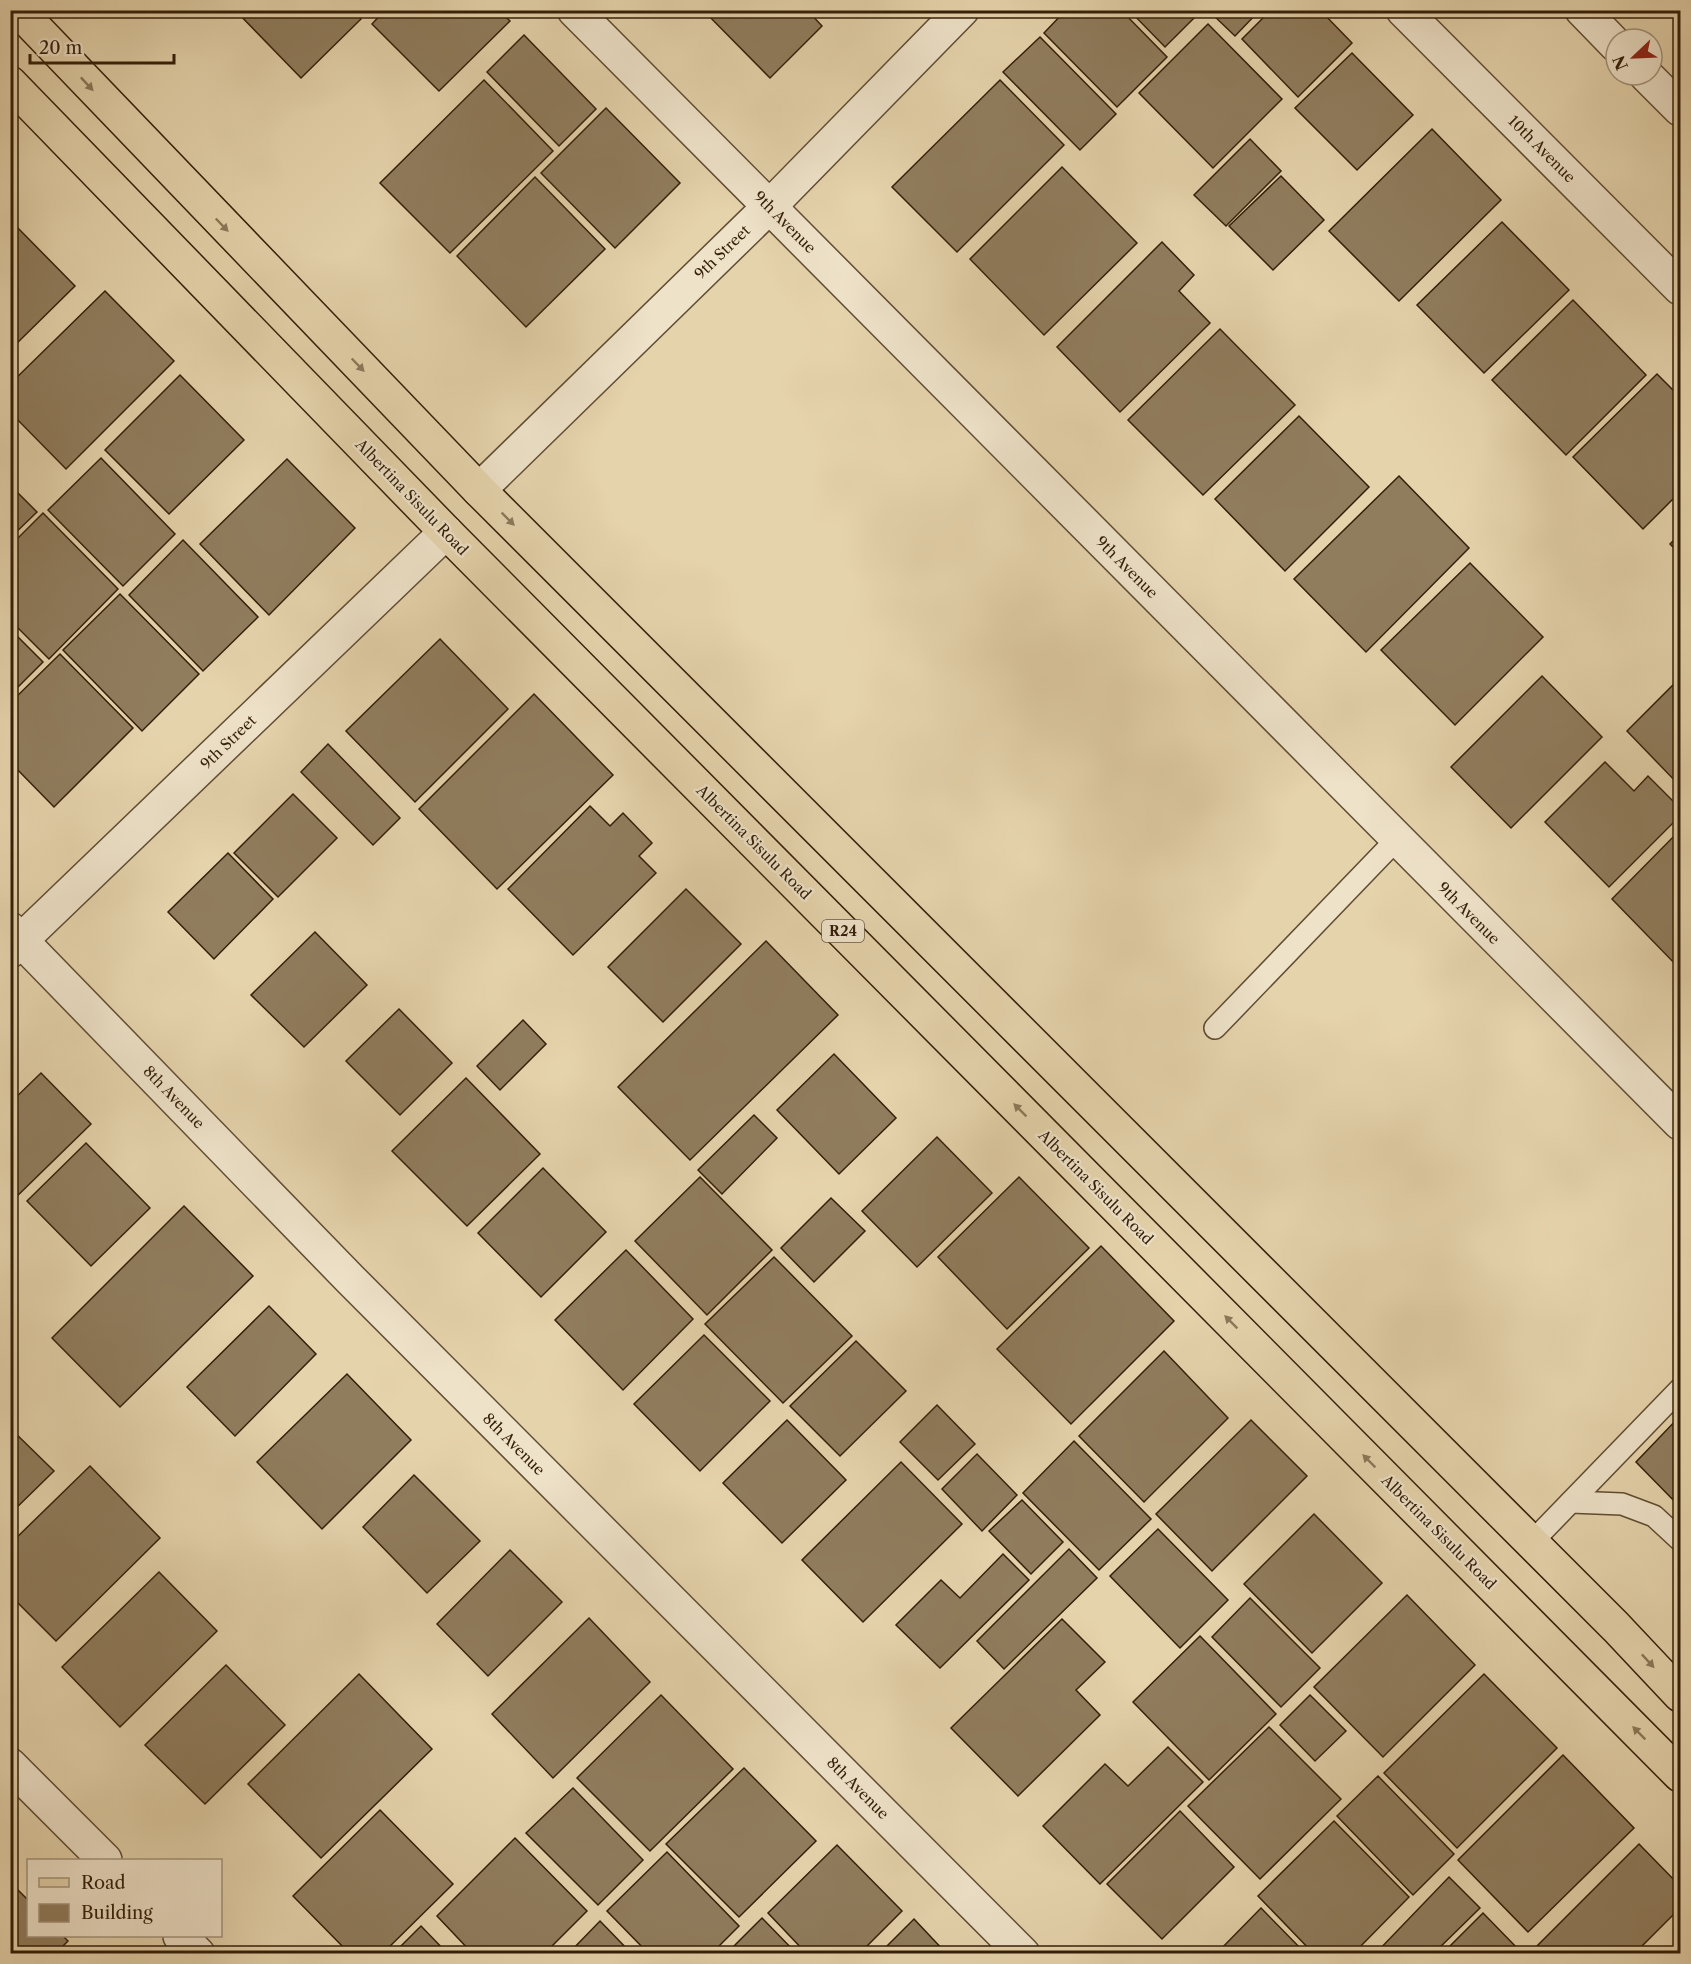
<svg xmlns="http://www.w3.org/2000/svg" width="1691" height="1964" font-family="'Libre Caslon Text',serif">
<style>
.building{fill:#907d5e;stroke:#341f09;stroke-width:1.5}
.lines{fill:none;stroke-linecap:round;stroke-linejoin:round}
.service-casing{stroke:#604c32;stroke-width:24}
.minor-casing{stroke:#604c32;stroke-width:36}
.primary-casing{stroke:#341f09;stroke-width:36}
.service{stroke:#eee2c9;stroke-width:21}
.minor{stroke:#eee2c9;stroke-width:33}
.primary{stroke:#e5d3ac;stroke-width:33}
.oneway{fill:#8c795a}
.labels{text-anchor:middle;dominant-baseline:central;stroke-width:4.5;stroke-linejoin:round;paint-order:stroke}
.shield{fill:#eee2c9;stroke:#6c5a43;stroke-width:1.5}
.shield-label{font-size:14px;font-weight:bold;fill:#341f09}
.street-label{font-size:15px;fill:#341f09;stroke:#eee2c9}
</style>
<rect width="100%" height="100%" fill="#e5d3ac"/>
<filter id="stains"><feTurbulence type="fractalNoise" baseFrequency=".00333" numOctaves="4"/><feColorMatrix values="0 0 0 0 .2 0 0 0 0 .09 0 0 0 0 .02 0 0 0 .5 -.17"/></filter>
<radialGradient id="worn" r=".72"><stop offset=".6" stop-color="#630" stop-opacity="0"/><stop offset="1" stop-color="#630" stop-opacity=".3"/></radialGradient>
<g class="building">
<path d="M235,10H353L361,19L301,78Z"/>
<path d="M385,10H499L510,21L439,91L372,24Z"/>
<path d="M703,10H807L822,26L770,78Z"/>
<path d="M1066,10H1121L1167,57L1117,107L1044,33Z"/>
<path d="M1129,10H1202L1165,47Z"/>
<path d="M1215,10H1260L1235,36L1212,14Z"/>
<path d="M1271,10H1320L1352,43L1298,97L1242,39Z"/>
<path d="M1208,24L1282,99L1213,168L1139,93Z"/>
<path d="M524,35L596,109L559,146L487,72Z"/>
<path d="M1040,37L1116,114L1080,150L1003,72Z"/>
<path d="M1352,53L1413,115L1357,170L1295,108Z"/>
<path d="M484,80L553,151L450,253L380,183Z"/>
<path d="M1000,80L1064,145L957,252L892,187Z"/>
<path d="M606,108L680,183L615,248L541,173Z"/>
<path d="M1432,129L1501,200L1399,301L1329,231Z"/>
<path d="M1250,139L1281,171L1226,226L1194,195Z"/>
<path d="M1062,167L1137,243L1044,335L970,259Z"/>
<path d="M1281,176L1324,220L1273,270L1229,226Z"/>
<path d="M535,177L605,249L526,327L457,256Z"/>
<path d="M1502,222L1569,290L1484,373L1417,305Z"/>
<path d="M13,223L75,286L10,350V225Z"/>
<path d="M1162,242L1194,275L1179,291L1210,323L1120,412L1057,347Z"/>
<path d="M105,291L174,361L66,469L10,412V384Z"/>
<path d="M1573,300L1646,375L1566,455L1492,380Z"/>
<path d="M1220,329L1295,405L1203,495L1128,420Z"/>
<path d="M1657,374L1680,397V492L1643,529L1573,457Z"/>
<path d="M180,375L244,440L169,514L105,450Z"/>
<path d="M1299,416L1369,487L1285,571L1215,499Z"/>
<path d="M101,458L175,534L123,586L48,510Z"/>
<path d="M287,459L355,528L269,615L200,544Z"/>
<path d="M1399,476L1469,548L1366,652L1294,579Z"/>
<path d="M10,485L37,512L10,538Z"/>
<path d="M43,513L118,589L49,659L10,620V546Z"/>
<path d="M1680,534V554L1670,544Z"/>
<path d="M183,540L258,617L203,671L129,595Z"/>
<path d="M1470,563L1543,637L1455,725L1381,650Z"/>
<path d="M120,594L199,674L142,731L63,650Z"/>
<path d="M10,629L43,662L10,695Z"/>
<path d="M440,639L508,709L415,802L346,731Z"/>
<path d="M60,654L133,728L54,807L10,762V703Z"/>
<path d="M1542,676L1602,737L1511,828L1451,767Z"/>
<path d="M1677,681L1680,685V786L1627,731Z"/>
<path d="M534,694L613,775L497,889L419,809Z"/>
<path d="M328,744L400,818L373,845L301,772Z"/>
<path d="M1605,762L1634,791L1648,776L1680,808V816L1609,887L1545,822Z"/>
<path d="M293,794L337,838L278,897L234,853Z"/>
<path d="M590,806L610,826L623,813L652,843L639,856L656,873L573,955L508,889Z"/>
<path d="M1680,830V969L1612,899Z"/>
<path d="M228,853L273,899L214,959L168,912Z"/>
<path d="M686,889L741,944L663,1022L608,967Z"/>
<path d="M315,932L367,985L304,1047L251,995Z"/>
<path d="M766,941L838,1015L690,1160L618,1087Z"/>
<path d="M399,1009L452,1063L400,1115L346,1061Z"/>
<path d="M523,1020L546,1044L500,1090L477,1066Z"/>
<path d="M834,1054L896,1118L839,1174L777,1110Z"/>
<path d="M41,1073L91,1124L13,1200L10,1198V1103Z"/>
<path d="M466,1078L540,1154L467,1226L392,1151Z"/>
<path d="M754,1115L777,1138L722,1194L698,1170Z"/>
<path d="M937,1137L992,1193L917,1267L862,1211Z"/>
<path d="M86,1143L150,1208L91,1266L27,1201Z"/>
<path d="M543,1168L606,1232L541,1297L478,1233Z"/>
<path d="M700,1177L772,1250L707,1315L635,1241Z"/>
<path d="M1019,1177L1089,1248L1007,1329L938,1257Z"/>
<path d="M831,1198L865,1231L814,1282L781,1248Z"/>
<path d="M184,1206L253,1276L120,1407L52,1338Z"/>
<path d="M1101,1246L1174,1321L1071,1424L997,1349Z"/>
<path d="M626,1250L693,1319L623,1390L555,1320Z"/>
<path d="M774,1257L852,1336L783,1403L705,1324Z"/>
<path d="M269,1306L316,1354L235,1436L187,1387Z"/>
<path d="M704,1335L770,1401L700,1471L634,1404Z"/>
<path d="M856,1341L906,1391L840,1456L790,1406Z"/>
<path d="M1164,1351L1228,1418L1144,1502L1079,1436Z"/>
<path d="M347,1374L411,1440L322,1529L257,1462Z"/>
<path d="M937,1405L975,1444L938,1480L900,1442Z"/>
<path d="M1680,1416V1507L1636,1462Z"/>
<path d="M787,1420L846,1480L782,1543L723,1483Z"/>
<path d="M1251,1420L1307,1476L1212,1571L1156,1514Z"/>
<path d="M10,1428L54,1471L10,1514Z"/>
<path d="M1074,1441L1151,1519L1099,1570L1023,1493Z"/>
<path d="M977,1454L1017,1495L982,1531L942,1489Z"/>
<path d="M901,1462L962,1524L863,1622L802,1560Z"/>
<path d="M90,1466L160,1538L56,1641L10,1595V1544Z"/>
<path d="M414,1475L480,1541L427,1593L363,1527Z"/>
<path d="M1022,1500L1063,1542L1031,1574L989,1531Z"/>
<path d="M1314,1514L1382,1583L1312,1653L1244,1584Z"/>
<path d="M1158,1529L1228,1600L1180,1648L1110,1576Z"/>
<path d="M1069,1549L1097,1578L1004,1669L977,1641Z"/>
<path d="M510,1550L562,1602L488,1676L437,1624Z"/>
<path d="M1003,1554L1029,1580L940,1668L896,1625L941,1580L960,1598Z"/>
<path d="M159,1572L217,1631L120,1727L62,1667Z"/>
<path d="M1407,1595L1475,1665L1383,1757L1314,1687Z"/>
<path d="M1250,1598L1320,1668L1281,1707L1212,1637Z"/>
<path d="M589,1618L650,1682L553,1778L492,1714Z"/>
<path d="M1062,1619L1105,1662L1076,1690L1100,1715L1018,1796L951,1728Z"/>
<path d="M1200,1636L1276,1714L1209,1780L1133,1702Z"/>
<path d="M226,1665L285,1725L205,1804L145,1745Z"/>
<path d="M359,1674L432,1749L321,1858L248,1784Z"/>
<path d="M1484,1674L1557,1748L1457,1848L1384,1773Z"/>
<path d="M661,1695L733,1769L650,1851L577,1778Z"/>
<path d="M1310,1695L1346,1731L1315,1761L1280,1725Z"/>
<path d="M1269,1727L1341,1799L1260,1879L1188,1806Z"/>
<path d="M1168,1747L1203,1782L1100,1884L1043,1826L1105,1764L1128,1786Z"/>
<path d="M1563,1755L1634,1828L1528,1932L1458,1860Z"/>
<path d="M744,1768L816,1841L739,1917L666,1844Z"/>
<path d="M1378,1776L1454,1854L1413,1895L1337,1816Z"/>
<path d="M573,1788L643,1860L598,1905L526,1833Z"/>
<path d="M380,1810L453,1884L382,1954H350L293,1896Z"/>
<path d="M1180,1811L1234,1867L1162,1939L1107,1884Z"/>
<path d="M1334,1821L1409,1897L1353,1954H1314L1258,1896Z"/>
<path d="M515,1838L587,1911L544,1954H473L437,1916Z"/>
<path d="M1639,1844L1680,1886V1908L1634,1954H1529Z"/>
<path d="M837,1845L902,1911L859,1954H807L768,1913Z"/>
<path d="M667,1852L739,1926L711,1954H649L607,1911Z"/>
<path d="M1449,1877L1480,1908L1433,1954H1375Z"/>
<path d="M10,1882L28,1900V1936H63L68,1941L55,1954H10Z"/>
<path d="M1261,1908L1306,1954H1216Z"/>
<path d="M1483,1913L1520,1951L1517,1954H1442Z"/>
<path d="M762,1918L797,1954H726Z"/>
<path d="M914,1919L947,1954H879Z"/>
<path d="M600,1921L632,1954H568Z"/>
<path d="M421,1926L448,1954H393Z"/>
</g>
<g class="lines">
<defs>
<g id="service">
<path d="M1215,1028L1396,840"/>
<path d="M1571,1502L1622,1504L1654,1516L1680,1540"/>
<path d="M1531,1543L1680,1389"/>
</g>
<g id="minor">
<path d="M574,10L1680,1123"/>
<path d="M1403,10L1680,288"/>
<path d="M1582,10L1616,45"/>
<path d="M1646,75L1680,109"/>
<path d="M479,490L770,206L962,10"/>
<path d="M10,929L350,1279L1023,1954"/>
<path d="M10,951L446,532"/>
<path d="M10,1765L105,1860"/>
<path d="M180,1936L198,1954"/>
</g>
<g id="primary">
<path d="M18,10L479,490L1616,1627L1680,1695"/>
<path d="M10,83L446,532L1680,1775"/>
</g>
</defs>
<use href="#service" class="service-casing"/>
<use href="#minor" class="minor-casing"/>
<use href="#primary" class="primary-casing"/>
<use href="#service" class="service"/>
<use href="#minor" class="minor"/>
<use href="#primary" class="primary"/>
</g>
<defs><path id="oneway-solid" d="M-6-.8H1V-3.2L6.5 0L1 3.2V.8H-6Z" transform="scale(1.5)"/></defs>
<g class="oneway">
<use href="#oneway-solid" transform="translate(87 84) rotate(47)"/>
<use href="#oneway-solid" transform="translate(222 225) rotate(46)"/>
<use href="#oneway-solid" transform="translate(358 365) rotate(46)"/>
<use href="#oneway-solid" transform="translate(508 519) rotate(45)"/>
<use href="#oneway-solid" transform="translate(1020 1110) rotate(-135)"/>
<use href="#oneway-solid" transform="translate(1231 1322) rotate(-135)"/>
<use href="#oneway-solid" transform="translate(1369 1461) rotate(-135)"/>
<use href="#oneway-solid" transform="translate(1648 1661) rotate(47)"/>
<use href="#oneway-solid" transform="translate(1639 1733) rotate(-135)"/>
</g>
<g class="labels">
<rect class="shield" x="822" y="920" width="42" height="22" rx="4.5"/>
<g class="shield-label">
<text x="843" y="931">R24</text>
</g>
<g class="street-label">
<text transform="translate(1542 149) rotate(45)">10th Avenue</text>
<text transform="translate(785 222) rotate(45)">9th Avenue</text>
<text transform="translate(722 252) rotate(-44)">9th Street</text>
<text transform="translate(412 497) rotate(46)">Albertina Sisulu Road</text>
<text transform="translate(1127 567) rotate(45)">9th Avenue</text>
<text transform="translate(228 742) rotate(-44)">9th Street</text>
<text transform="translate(754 842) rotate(45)">Albertina Sisulu Road</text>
<text transform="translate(1469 913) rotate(45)">9th Avenue</text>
<text transform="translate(174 1097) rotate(46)">8th Avenue</text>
<text transform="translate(1096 1187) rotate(45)">Albertina Sisulu Road</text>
<text transform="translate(514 1444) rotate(45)">8th Avenue</text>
<text transform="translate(1439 1532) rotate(45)">Albertina Sisulu Road</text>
<text transform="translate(858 1788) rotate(45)">8th Avenue</text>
</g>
</g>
<rect width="1691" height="1964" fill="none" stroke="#e5d3ac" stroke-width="36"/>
<rect x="12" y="12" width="1667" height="1940" fill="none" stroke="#341f09" stroke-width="3"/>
<rect x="18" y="18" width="1655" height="1928" fill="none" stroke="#341f09" stroke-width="1.5"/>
<rect x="27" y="1859" width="195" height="78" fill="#eee2c9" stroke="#a4947c" stroke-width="1.5"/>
<rect x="39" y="1878" width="30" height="9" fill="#e5d3ac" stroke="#a4947c" stroke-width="1.5"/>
<text x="81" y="1889" font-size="18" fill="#341f09">Road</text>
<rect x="39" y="1904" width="30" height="18" fill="#907d5e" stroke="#a4947c" stroke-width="1.5"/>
<text x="81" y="1919" font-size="18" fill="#341f09">Building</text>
<g transform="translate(1634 57) rotate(247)"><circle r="28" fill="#eee2c9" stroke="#a4947c" stroke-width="1.5"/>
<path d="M0-4.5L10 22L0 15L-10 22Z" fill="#8f2418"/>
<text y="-9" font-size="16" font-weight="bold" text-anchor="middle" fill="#341f09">N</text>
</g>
<path d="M30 54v9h144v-9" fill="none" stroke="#341f09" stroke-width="3"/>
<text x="39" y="54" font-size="18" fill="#341f09" stroke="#eee2c9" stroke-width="4.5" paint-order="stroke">20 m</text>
<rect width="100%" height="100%" filter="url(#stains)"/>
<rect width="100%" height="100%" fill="url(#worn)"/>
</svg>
